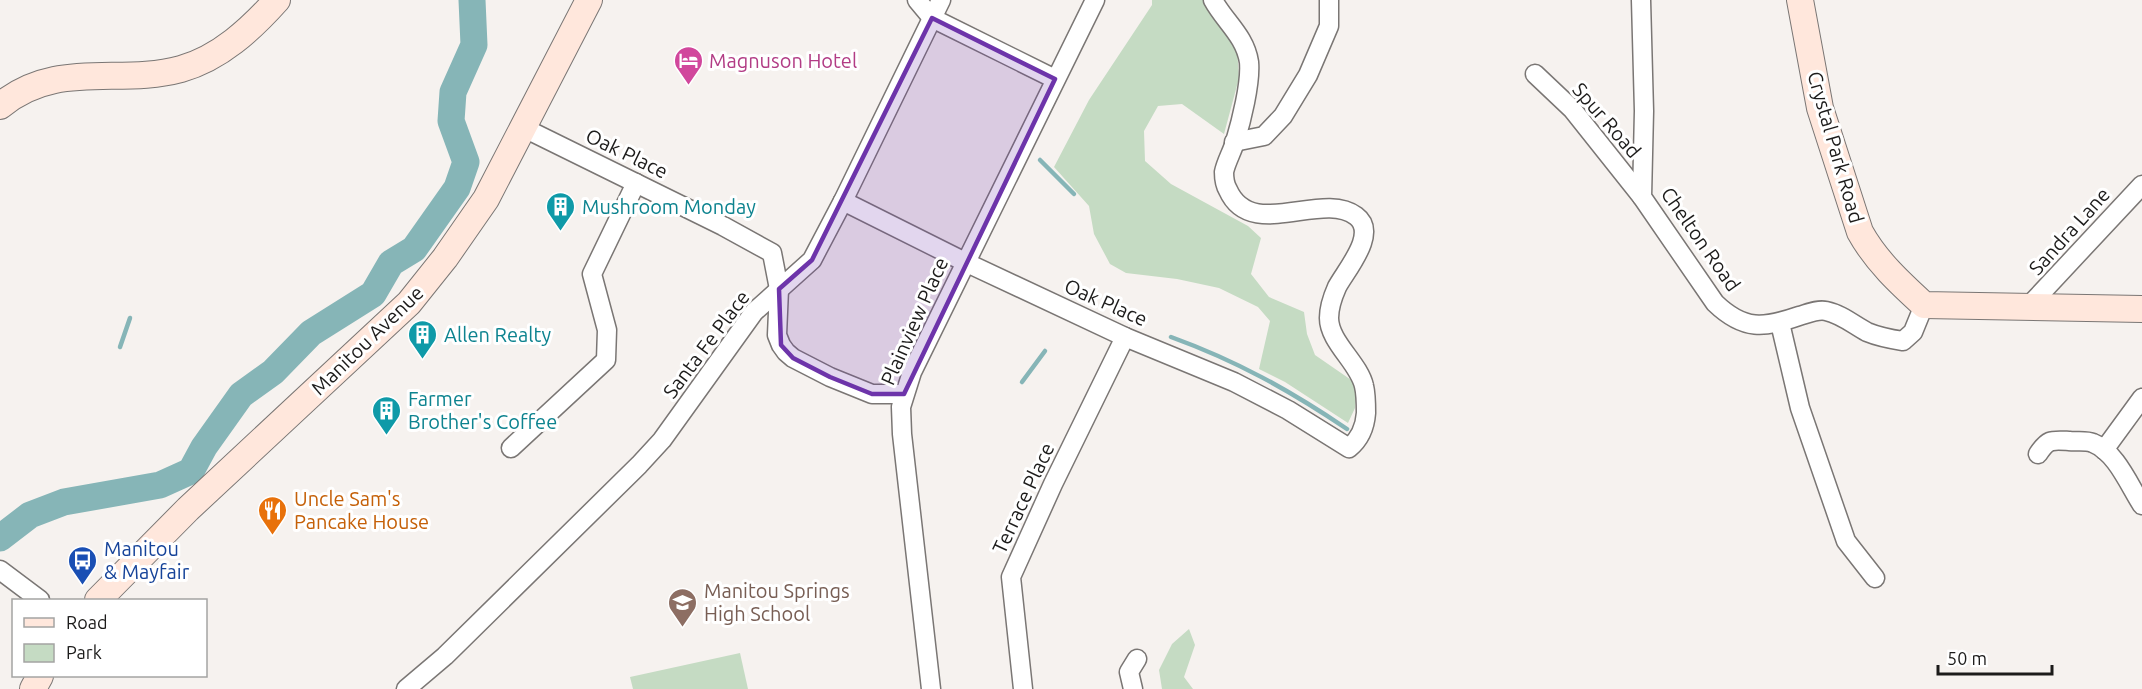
<svg xmlns="http://www.w3.org/2000/svg" width="2142" height="689" font-family="Ubuntu,sans-serif">
<style>
.green{fill:#c5dbc3}
.lines{fill:none;stroke-linecap:round;stroke-linejoin:round}
.stream{stroke:#86b5b7;stroke-width:4.5}
.river{stroke:#86b5b7;stroke-width:27}
.street-casing{stroke:#7a7674;stroke-width:21}
.secondary-casing{stroke:#7a7674;stroke-width:28}
.street{stroke:#fff;stroke-width:18}
.secondary{stroke:#ffe7dc;stroke-width:26}
.marked{fill:#6d34aa;fill-opacity:0.2;stroke:#6d34aa;stroke-width:4.5;stroke-linejoin:round}
.labels{text-anchor:middle;dominant-baseline:central;stroke-width:6;stroke-linejoin:round;paint-order:stroke}
.hotel-label{font-size:20px;fill:#b23c85;stroke:#fff;text-anchor:start}
.street-label{font-size:20px;fill:#1c1b1a;stroke:#fff}
.culture-label{font-size:20px;fill:#0d838f;stroke:#fff;text-anchor:start}
.food-label{font-size:20px;fill:#c56008;stroke:#fff;text-anchor:start}
.transit-label{font-size:20px;fill:#164399;stroke:#fff;text-anchor:start}
.education-label{font-size:20px;fill:#785e54;stroke:#fff;text-anchor:start}
</style>
<rect width="100%" height="100%" fill="#f6f2ef"/>
<g class="green">
<path d="M1152,0H1208L1237,48L1239,78L1224,134L1182,104L1158,106L1144,131L1145,161L1171,184L1248,226L1261,238L1251,274L1269,297L1304,312L1307,334L1315,355L1357,384L1355,408L1348,423L1285,382L1259,369L1270,321L1258,307L1219,288L1177,279L1126,273L1110,264L1094,234L1089,206L1054,167L1089,100L1152,5Z"/>
<path d="M1189,629L1195,645L1184,677L1193,689H1162L1159,670L1172,644Z"/>
<path d="M740,653L748,689H633L630,677Z"/>
</g>
<g class="lines">
<g class="stream">
<path d="M1040,160L1074,194"/>
<path d="M1171,337C1237,361 1289,390 1347,429"/>
<path d="M120,347L130,318"/>
<path d="M1022,382L1045,351"/>
</g>
<path class="river" d="M0,538L30,515L64,502L160,485L191,471L204,447L241,395L273,372L311,333L373,294L391,263L414,249L457,188L466,162L451,121L453,92L474,45L472,0"/>
<defs>
<g id="street">
<path d="M917,0L932,18L1055,79"/>
<path d="M1641,0L1644,111L1642,197L1715,303C1744,331 1764,328 1799,316C1807,314 1817,309 1826,311C1841,314 1854,325 1867,332C1879,337 1890,339 1903,341L1913,332L1924,305"/>
<path d="M1535,74L1572,109L1642,197"/>
<path d="M524,128L723,226L772,253L779,289L777,335L781,345L786,352L793,358L830,377L872,394H904"/>
<path d="M1234,142L1264,136L1283,116L1308,75L1329,26V0"/>
<path d="M843,201L965,262L1125,337L1234,382L1288,410L1349,448C1360,439 1365,427 1366,413C1366,404 1366,394 1364,386C1359,363 1329,342 1329,318C1329,308 1333,296 1337,287C1346,270 1379,233 1356,216C1322,190 1251,242 1228,190C1225,185 1224,178 1224,172C1226,162 1232,152 1235,142C1241,122 1251,83 1249,62C1245,36 1225,22 1213,0"/>
<path d="M2028,307L2142,185"/>
<path d="M1780,323L1800,408L1846,541L1875,578"/>
<path d="M511,448L606,360L607,330L592,274L636,183"/>
<path d="M2104,450L2142,398"/>
<path d="M2038,454C2048,439 2051,440 2069,441C2076,442 2086,440 2093,443C2116,452 2129,485 2142,505"/>
<path d="M0,570L40,600"/>
<path d="M406,689L445,656L639,465L662,440L754,312L812,260L843,201L941,0"/>
<path d="M931,689L902,434L901,407L912,372L1095,0"/>
<path d="M1023,689L1011,577L1053,484L1125,337"/>
<path d="M1133,689L1129,672L1137,659"/>
</g>
<g id="secondary">
<path d="M1800,0L1820,108L1860,232C1876,261 1900,283 1924,305L2142,309"/>
<path d="M0,106C56,59 119,86 181,69C220,58 251,29 277,0"/>
<path d="M98,600L188,509L409,303L445,258L486,199L589,0"/>
<path d="M33,689L40,676"/>
</g>
</defs>
<use href="#street" class="street-casing"/>
<use href="#secondary" class="secondary-casing"/>
<use href="#street" class="street"/>
<use href="#secondary" class="secondary"/>
</g>
<path class="marked" d="M932,18L1055,79L904,394H872L830,377L793,358L781,345L779,289L812,260Z"/>
<defs>
<symbol id="hotel-pin" viewBox="-11 -11 22 30"><path d="M0 17L-7.5 6A9.5 9.5 0 1 1 7.5 6Z" fill="#d1479c" stroke="#fff"/><path d="M-6-4.5h1.5V1H6V5H4.5V3h-9V5H-6ZM-4 0a1.8 1.8 0 1 1 3.6 0ZM.5 0V-2.5h3Q6-2.5 6 0Z" fill="#fff"/></symbol>
<symbol id="building-pin" viewBox="-11 -11 22 30"><path d="M0 17L-7.5 6A9.5 9.5 0 1 1 7.5 6Z" fill="#0f9aa8" stroke="#fff"/><path d="M-4-6H4V6H1V3H-1V6H-4ZM-2.5-4.3h1.7v1.8h-1.7ZM.8-4.3h1.7v1.8H.8ZM-2.5-1h1.7V.8h-1.7ZM.8-1h1.7V.8H.8Z" fill="#fff"/></symbol>
<symbol id="restaurant-pin" viewBox="-11 -11 22 30"><path d="M0 17L-7.5 6A9.5 9.5 0 1 1 7.5 6Z" fill="#e8710a" stroke="#fff"/><path d="M-5-6h1v4h1v-4h1v4h1v-4h1v5L-1.5 .5V6h-2V.5L-5-1ZM5-6V6H3V1.5H1.5Q1.5-4 5-6Z" fill="#fff"/></symbol>
<symbol id="bus-pin" viewBox="-11 -11 22 30"><path d="M0 17L-7.5 6A9.5 9.5 0 1 1 7.5 6Z" fill="#1a4fb4" stroke="#fff"/><path d="M-5-6H5V4H4V6H2V4H-2V6H-4V4H-5ZM-3.5-4V0h7V-4ZM-3.5 1.2v1.5H-2V1.2ZM2 1.2v1.5H3.5V1.2Z" fill="#fff"/></symbol>
<symbol id="school-pin" viewBox="-11 -11 22 30"><path d="M0 17L-7.5 6A9.5 9.5 0 1 1 7.5 6Z" fill="#8d6e63" stroke="#fff"/><path d="M0-5L7-2L0 1L-7-2ZM-4 1L0 2.5L4 1V4Q0 6-4 4Z" fill="#fff"/></symbol>
</defs>
<g fill-rule="evenodd">
<use href="#hotel-pin" x="672" y="44" width="33" height="45"/>
<use href="#building-pin" x="544" y="190" width="33" height="45"/>
<use href="#building-pin" x="406" y="318" width="33" height="45"/>
<use href="#building-pin" x="370" y="394" width="33" height="45"/>
<use href="#restaurant-pin" x="256" y="494" width="33" height="45"/>
<use href="#bus-pin" x="66" y="544" width="33" height="45"/>
<use href="#school-pin" x="666" y="586" width="33" height="45"/>
</g>
<g class="labels">
<g class="hotel-label">
<text x="709" y="60">Magnuson Hotel</text>
</g>
<g class="street-label">
<text transform="translate(1607 120) rotate(49)">Spur Road</text>
<text transform="translate(1836 147) rotate(74)">Crystal Park Road</text>
<text transform="translate(627 153) rotate(26)">Oak Place</text>
<text transform="translate(2069 231) rotate(-48)">Sandra Lane</text>
<text transform="translate(1701 239) rotate(55)">Chelton Road</text>
<text transform="translate(1106 302) rotate(24)">Oak Place</text>
<text transform="translate(914 321) rotate(-66)">Plainview Place</text>
<text transform="translate(367 340) rotate(-44)">Manitou Avenue</text>
<text transform="translate(706 344) rotate(-53)">Santa Fe Place</text>
<text transform="translate(1023 498) rotate(-65)">Terrace Place</text>
</g>
<g class="culture-label">
<text x="582" y="206">Mushroom Monday</text>
<text x="444" y="334">Allen Realty</text>
<text x="408" y="398">Farmer<tspan x="408" dy="23">Brother's Coffee</tspan></text>
</g>
<g class="food-label">
<text x="294" y="498">Uncle Sam's<tspan x="294" dy="23">Pancake House</tspan></text>
</g>
<g class="transit-label">
<text x="104" y="548">Manitou<tspan x="104" dy="23">&amp; Mayfair</tspan></text>
</g>
<g class="education-label">
<text x="704" y="590">Manitou Springs<tspan x="704" dy="23">High School</tspan></text>
</g>
</g>
<rect x="12" y="599" width="195" height="78" fill="#ffffff" stroke="#a4a4a3" stroke-width="1.5"/>
<rect x="24" y="618" width="30" height="9" fill="#ffe7dc" stroke="#a4a4a3" stroke-width="1.5"/>
<text x="66" y="629" font-size="18" fill="#1c1b1a">Road</text>
<rect x="24" y="644" width="30" height="18" fill="#c5dbc3" stroke="#a4a4a3" stroke-width="1.5"/>
<text x="66" y="659" font-size="18" fill="#1c1b1a">Park</text>
<path d="M1938 665v9h114v-9" fill="none" stroke="#1c1b1a" stroke-width="3"/>
<text x="1947" y="665" font-size="18" fill="#1c1b1a" stroke="#ffffff" stroke-width="4.5" paint-order="stroke">50 m</text>
</svg>
